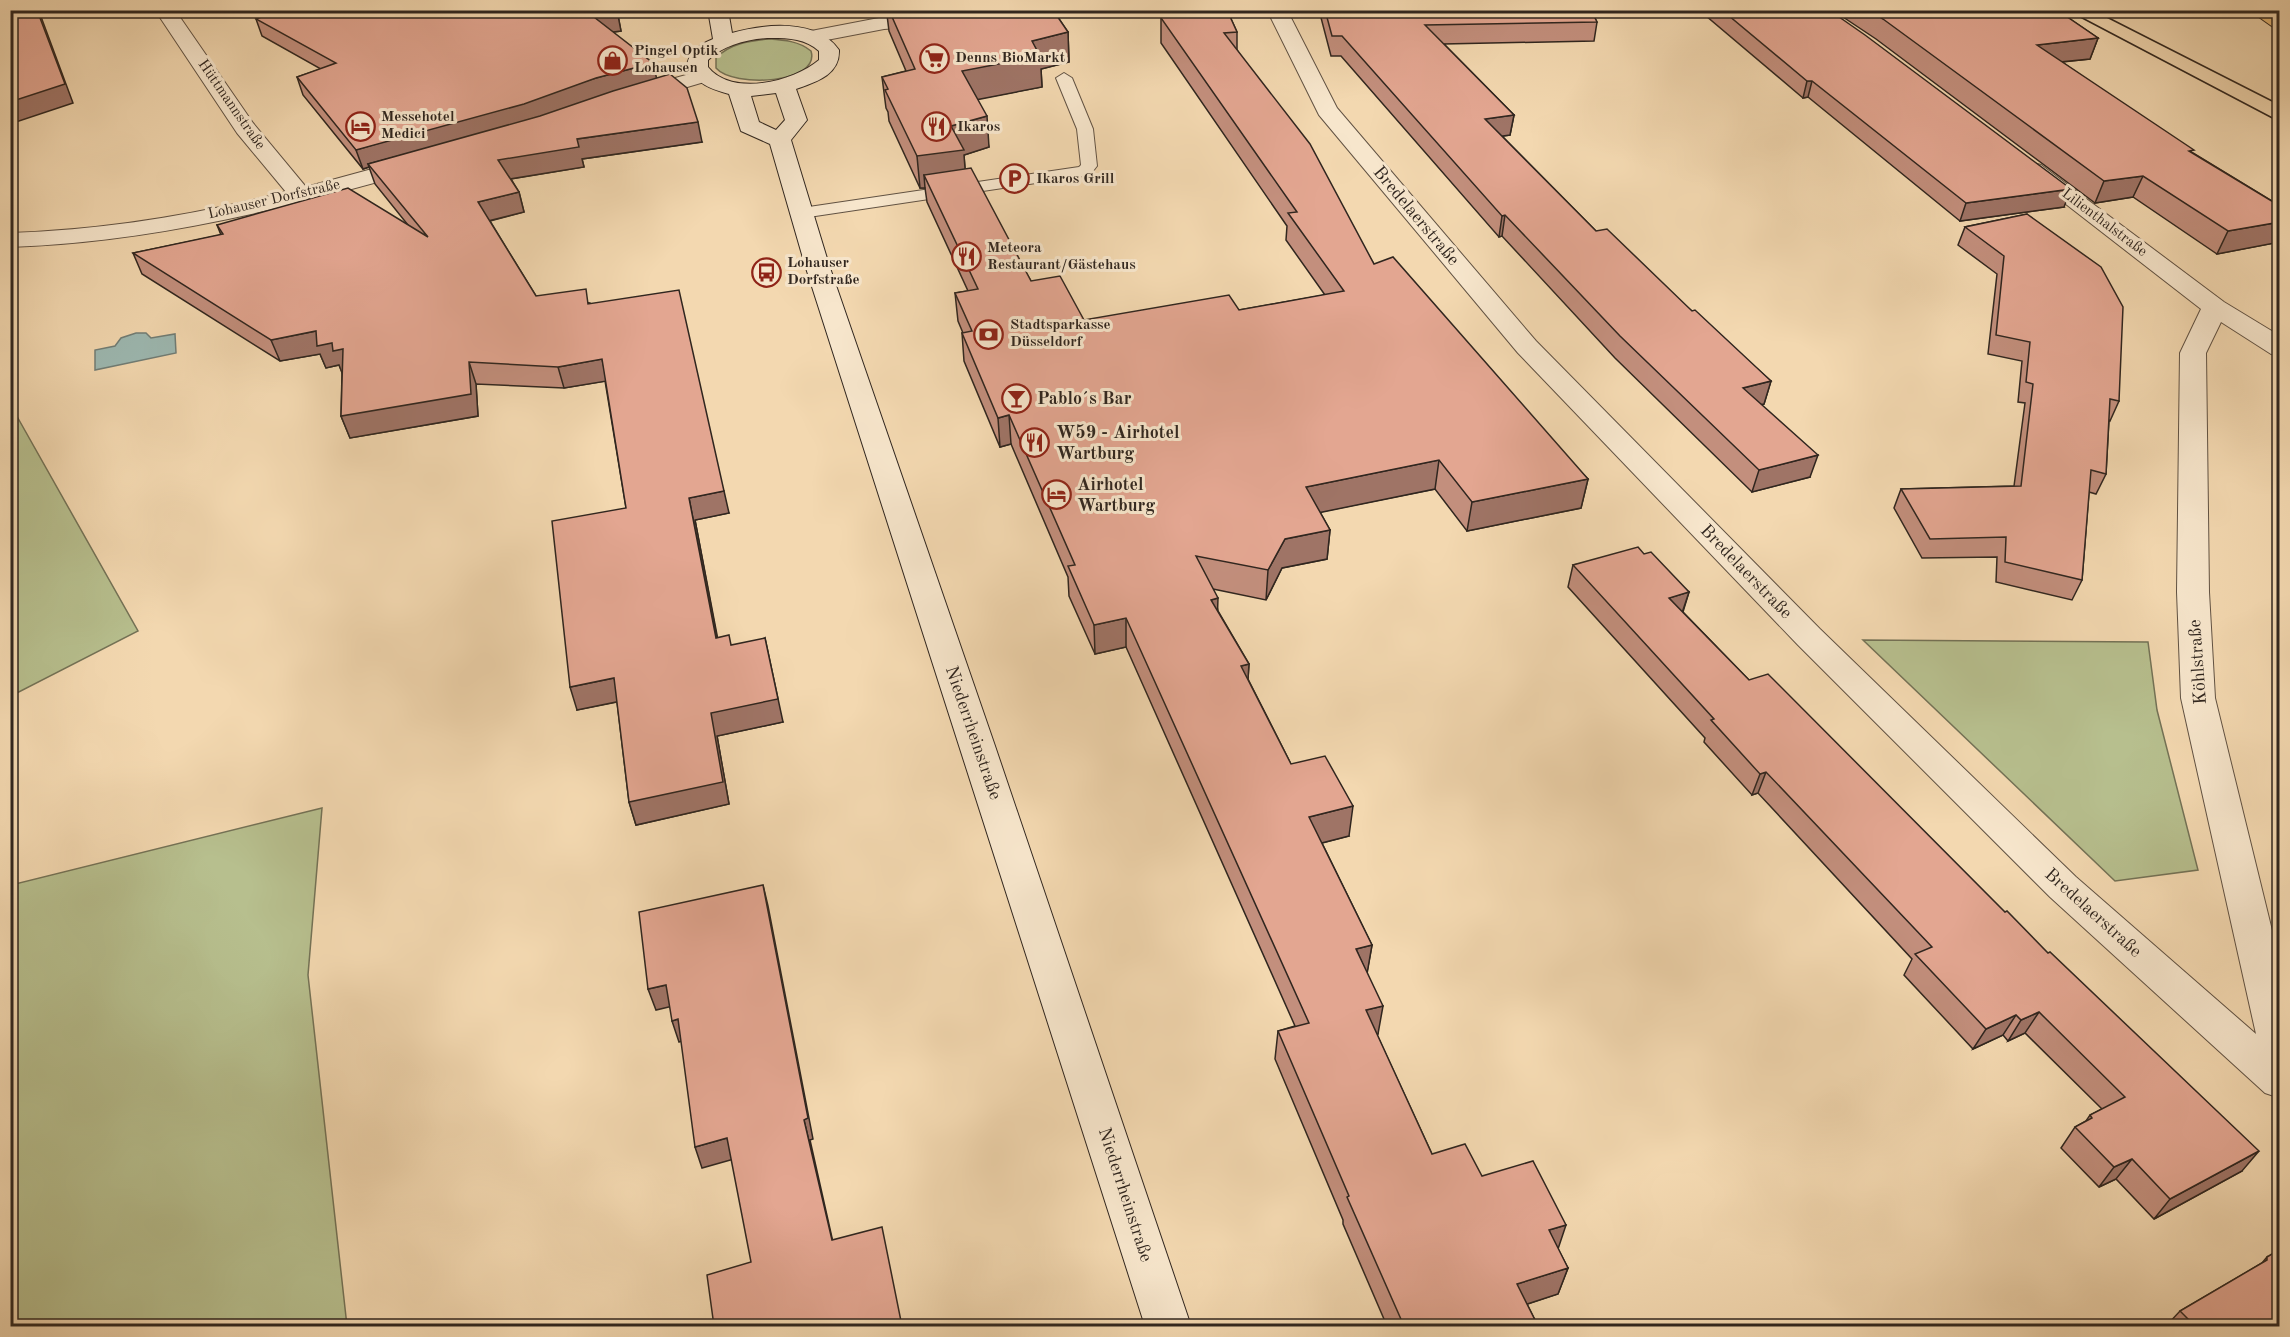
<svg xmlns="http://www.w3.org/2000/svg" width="2290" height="1337" font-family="'Old Standard TT',serif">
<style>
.green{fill:#b7bf8e;stroke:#747256;stroke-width:1.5}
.water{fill:#9db9b2;stroke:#717e77;stroke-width:1.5}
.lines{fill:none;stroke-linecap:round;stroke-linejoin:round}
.lane-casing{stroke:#615243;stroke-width:2}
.street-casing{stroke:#615243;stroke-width:2}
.secondary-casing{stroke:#30261f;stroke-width:2}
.highway-casing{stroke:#30261f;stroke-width:2}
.lane{fill:#f7e6cc;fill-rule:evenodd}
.street{fill:#f7e6cc;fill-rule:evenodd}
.secondary{fill:#f7e6cc;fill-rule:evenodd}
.highway{fill:#eabc78;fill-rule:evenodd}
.tram{stroke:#30261f;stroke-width:1.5}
.wall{fill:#c38f7d;stroke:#30261f;stroke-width:1.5}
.shaded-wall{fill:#9f7466;stroke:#30261f;stroke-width:1.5}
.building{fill:#e3a691;stroke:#30261f;stroke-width:1.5}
.labels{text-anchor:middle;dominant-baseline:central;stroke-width:6;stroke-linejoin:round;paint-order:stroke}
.far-poi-label{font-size:15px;font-weight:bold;fill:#30261f;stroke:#f7e6cc;text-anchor:start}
.far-street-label{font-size:15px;fill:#30261f;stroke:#f7e6cc}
.street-label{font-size:18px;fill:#30261f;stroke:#f7e6cc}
.poi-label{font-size:18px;font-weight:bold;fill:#30261f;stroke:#f7e6cc;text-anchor:start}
</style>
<rect width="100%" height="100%" fill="#f3d8b0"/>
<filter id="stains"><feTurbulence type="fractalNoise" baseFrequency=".00333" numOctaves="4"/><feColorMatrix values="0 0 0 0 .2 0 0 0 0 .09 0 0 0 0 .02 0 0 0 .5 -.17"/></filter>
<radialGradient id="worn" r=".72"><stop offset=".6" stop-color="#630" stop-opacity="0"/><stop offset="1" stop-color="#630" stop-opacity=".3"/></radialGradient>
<g class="green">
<path d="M769,39C784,40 799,41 811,51C821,84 733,88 716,68V58C730,43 750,41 769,39Z"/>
<path d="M10,404L138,631L11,696H10Z"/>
<path d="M1863,640L2148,642L2157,710L2198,870L2115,881Z"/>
<path d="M322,808L308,975L347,1326H11V885Z"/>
</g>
<path class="water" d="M136,333H146L151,338L175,334L176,353L95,370V350L115,346L121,338Z"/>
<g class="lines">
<defs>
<path id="lane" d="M1064,73L1072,78L1093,129L1097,166L1090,175L802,218L796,217L793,213L796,209L802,208L1079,167L1081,165L1077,129L1056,78Z"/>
<g id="street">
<path d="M155,10H175L253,123L306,187L416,157L424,159L427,164L424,169C287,208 154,242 10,247V233C104,230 195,215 286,192L237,133Z"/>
<path d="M1267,10H1287L1337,108L1536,341L1820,629L2076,877L2256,1034L2181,698L2177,592L2180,353L2201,309L2022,170L2025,165L2033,163L2041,165L2224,302L2280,336V356L2271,354L2221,322L2206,353L2209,592L2215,698L2280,963V1098L2265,1093L2050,897L1798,645L1518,353L1319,115Z"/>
<path d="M932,15L939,17L942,21L939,25L884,29L811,43L804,41L801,37L804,33L811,31L884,17Z"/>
<path d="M704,70L711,72L715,76L711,80L640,101L632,100L629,95L632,90Z"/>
</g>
<path id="secondary" d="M708,10H728L732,33C764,24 817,18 839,50C840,75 816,82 796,89L807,120L791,140L829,265L994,743L1191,1326H1145L805,265L770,144L741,131L729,94C710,89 698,84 687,67C688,52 699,45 713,39ZM772,38C789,38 806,39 819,51V60C793,82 732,97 708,67V60C723,45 751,38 772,38ZM776,93L785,120L776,130L759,122L751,96Z"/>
<path id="highway" d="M2249,10H2274L2280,14V29L2273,27Z"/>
</defs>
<use href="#lane" class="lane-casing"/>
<use href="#street" class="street-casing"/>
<use href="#secondary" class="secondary-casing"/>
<use href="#highway" class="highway-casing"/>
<use href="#lane" class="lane"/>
<use href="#street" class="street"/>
<use href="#secondary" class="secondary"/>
<use href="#highway" class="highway"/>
<g class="tram">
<path d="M2067,10L2280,122"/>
<path d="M2093,10L2280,105"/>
</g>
</g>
<g class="wall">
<path d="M254,10H617L621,31L613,32L656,78L702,142L582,159L584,167L511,179L519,192L524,212L490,221L536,296L590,303L729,513L695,520L717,638L732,645L783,722L717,736L729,804L636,825L629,802L617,702L577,710L626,508L605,381L564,388L476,384L478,416L350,438L341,416L342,372L339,365L326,368L320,354L280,361L142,274L133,253L221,235L217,225H408L375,184L369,167L363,169L303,95L297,77L321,69L262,36L256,19L265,16Z"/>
<path d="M880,10H1053L1068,32L1069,62L1041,69L1042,87L977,99L989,147L964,155L965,169L1031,281L1084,320L1239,310L1325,295L1286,240L1287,226L1161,43V18L1166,15L1164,10H1227L1237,32V50L1374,264L1588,479L1581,508L1467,531L1435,489L1320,512L1330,530L1327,559L1282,568L1266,600L1213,589L1218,611L1249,664L1248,679L1291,764L1349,836L1322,843L1372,945L1367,972L1378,1034L1377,1035L1432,1154L1482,1176L1558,1249L1568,1268L1558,1294L1527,1304L1538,1326H1387L1343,1224V1220L1275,1059L1278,1031L1295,1026L1126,647L1095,654L1069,596L1068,577L1011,444L1000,447L964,361L962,333H963L958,321L955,293L968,291L927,202L925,188H920L889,121L888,112L886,108L882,77L906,71L889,31L887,15H882Z"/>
<path d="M1319,10H1591L1597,22L1594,41L1444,44L1514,115L1510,135L1502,136L1596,231L1692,311L1771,381L1764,404H1761L1810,477L1752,492L1615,358L1502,236L1499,237L1341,56H1331Z"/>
<path d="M1699,10H1829L2064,207L1960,221L1808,97L1803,98Z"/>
<path d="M1845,10H2057L2098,38L2090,59L2062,62L2193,153L2280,206V242L2217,254L2133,197L2095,203L1876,39L1843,17Z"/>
<path d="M2027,214L2119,401L2110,421L2109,420L2106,474L2096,494L2089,492L2082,580L2072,600L1996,582L1997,557L1922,558L1894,508L1901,489L2014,486L2025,403L2018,402L2022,361L1988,354L1997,274L1958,245L1965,227Z"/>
<path d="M1644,554L1689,592L1683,612L1749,680L2242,1171L2154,1219L2116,1179L2099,1187L2061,1148L2075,1127L2086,1121L2090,1115L2102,1109L2025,1033L2008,1041L2003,1035L1973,1049L1904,975L1912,959L1758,793L1752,795L1704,742L1705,738L1568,587L1573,565Z"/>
<path d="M2267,1257L2280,1326H2166L2180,1311L2262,1263Z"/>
</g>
<g class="shaded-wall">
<path d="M37,10H38L40,14L73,103L10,124V102Z"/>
<path d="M617,10L621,31L598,34L594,17Z"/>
<path d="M1068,32L1069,62L1041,69L1042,87L965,102L962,71L1032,41Z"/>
<path d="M2098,38L2090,59L2029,65L2037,45Z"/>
<path d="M653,63L657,80L528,122L368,164L369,167L363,169L356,150L596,78Z"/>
<path d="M1807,81H1812L1808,97L1803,98Z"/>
<path d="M1514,115L1510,135L1482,139L1485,119Z"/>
<path d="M987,116L989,147L964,155L966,181L924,175L925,188H920L917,156L951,126Z"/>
<path d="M698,122L702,142L582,159L584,167L504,180L498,160L577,139Z"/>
<path d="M2143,176L2133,197L2095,203L2104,181Z"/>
<path d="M2071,189L2064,207L1960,221L1966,203Z"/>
<path d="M519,192L524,212L484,222L478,202Z"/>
<path d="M1505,215L1502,236L1499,237L1502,216Z"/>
<path d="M2280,222V242L2217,254L2228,231Z"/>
<path d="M316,331L332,343L343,349L352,371L342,373L339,365L326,368L320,354L280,361L271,340Z"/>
<path d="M602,359L607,381L564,388L558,367Z"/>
<path d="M469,362L476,384L478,416L350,438L341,416Z"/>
<path d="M1771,381L1764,404L1736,410L1743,388Z"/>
<path d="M1009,415L1011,444L1000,447L998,418Z"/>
<path d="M1818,455L1810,477L1752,492L1759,470Z"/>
<path d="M1439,460L1435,489L1303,516L1306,487Z"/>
<path d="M1588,479L1581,508L1467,531L1472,502Z"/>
<path d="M724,491L729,513L695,520L722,661L716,638L689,498Z"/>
<path d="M1330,530L1327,559L1282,568L1266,600L1268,570L1285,539Z"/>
<path d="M1689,592L1682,613L1669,598Z"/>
<path d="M1218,598L1217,627L1211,600Z"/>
<path d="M1126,618V647L1095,654L1094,625Z"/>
<path d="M765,638L783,722L717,736L729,804L636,825L629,802L711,713Z"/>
<path d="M1249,664L1247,694L1241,666Z"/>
<path d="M614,678L621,701L577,710L570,687Z"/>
<path d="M1766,772L1758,793L1752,795L1760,774Z"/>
<path d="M1353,806L1349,836L1306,847L1309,817Z"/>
<path d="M763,885L768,906L813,1139L810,1140L837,1260L804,1120Z"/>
<path d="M1372,945L1367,974L1356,949Z"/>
<path d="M666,985L673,1006L656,1010L648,989Z"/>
<path d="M1383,1006L1378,1034L1361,1039L1366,1010Z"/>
<path d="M2039,1012L2025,1033L2008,1041L2021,1020Z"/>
<path d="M2016,1015L2003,1035L1973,1049L1986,1029Z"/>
<path d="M678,1019L685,1040L679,1042L672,1021Z"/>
<path d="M727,1138L734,1159L702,1168L695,1147Z"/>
<path d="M2259,1151L2242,1171L2154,1219L2170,1199Z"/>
<path d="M2132,1159L2116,1179L2099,1187L2114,1167Z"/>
<path d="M1566,1225L1557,1252L1549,1230Z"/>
<path d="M1568,1268L1558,1294L1509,1310L1517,1284Z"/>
</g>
<g class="building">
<path d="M10,10H37L65,84L10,102Z"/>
<path d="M280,10H617V14L594,17L653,63L596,78L524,104L356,150L297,77L336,63L256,19Z"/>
<path d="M889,10H1053L1068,32L1032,41L1040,56L962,71L987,116L951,126L964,150L917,156L885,90L888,89L882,77L915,69Z"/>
<path d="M1172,10H1227L1237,32L1224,33L1310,144L1374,264L1393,257L1588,479L1472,502L1439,460L1306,487L1330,530L1285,539L1268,570L1196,556L1218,598L1211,600L1249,664L1241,666L1291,764L1325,756L1353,806L1309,817L1372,945L1356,949L1383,1006L1366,1010L1432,1154L1465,1144L1482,1176L1533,1161L1566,1225L1549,1230L1568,1268L1517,1284L1538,1326H1404L1347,1197L1349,1196L1278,1031L1309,1023L1126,618L1094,625L1068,566L1075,565L1009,415L998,418L962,333L972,331L955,293L978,289L924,175L971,168L1031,281L1060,276L1084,320L1229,295L1239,310L1344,291L1288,213L1297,212L1161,18Z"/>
<path d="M1325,10H1591L1597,22L1425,25L1514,115L1485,119L1596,231L1607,229L1692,311L1695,310L1771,381L1743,388L1818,455L1759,470L1620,336L1505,215L1502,216L1342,36H1332Z"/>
<path d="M1722,10H1829L1865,35L2071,189L1966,203L1812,81H1807Z"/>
<path d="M1869,10H2057L2098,38L2037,45L2194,150L2189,151L2280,206V222L2228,231L2143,176L2104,181L1883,19Z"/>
<path d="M670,74L687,88L698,122L577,139L579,147L498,160L519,192L478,202L536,296L586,289L588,304L679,290L724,491L689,498L716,638L729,635L731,645L765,638L778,699L711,713L723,782L629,802L614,678L570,687L552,521L626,508L602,359L558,367L469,362L471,394L341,416L343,349L333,351L332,343L317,346L316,331L271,340L133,253L223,234L217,225L348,188L428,237L368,164L540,116L613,91Z"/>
<path d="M2027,214L2101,267L2123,307L2119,401L2110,399L2106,474L2091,470L2082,580L2005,562L2006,537L1930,539L1901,489L2021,486L2033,384L2026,382L2030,342L1996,335L2004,256L1965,227Z"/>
<path d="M1638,547L1644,554L1651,552L1689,592L1669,598L1749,680L1768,674L2005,912L2007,911L2048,953L2050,952L2259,1151L2170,1199L2132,1159L2114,1167L2075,1127L2092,1118L2090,1115L2125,1097L2039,1012L2021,1020L2016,1015L1986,1029L1915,954L1932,947L1766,772L1760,774L1711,720L1714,719L1573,565Z"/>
<path d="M763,885L808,1118L804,1120L832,1240L882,1227L902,1326H714L707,1275L751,1262L727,1138L695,1147L678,1019L672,1021L666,985L648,989L639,912Z"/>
<path d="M2280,1249V1326H2195L2180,1311L2267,1260V1257Z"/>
</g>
<defs>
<symbol id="supermarket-ring" viewBox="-11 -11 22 22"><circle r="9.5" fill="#f7e6cc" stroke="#8f2418" stroke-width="1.5"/><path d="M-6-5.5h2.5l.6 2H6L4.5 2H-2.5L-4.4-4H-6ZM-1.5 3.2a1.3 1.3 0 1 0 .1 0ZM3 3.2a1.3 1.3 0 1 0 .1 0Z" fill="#8f2418"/></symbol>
<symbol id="shop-ring" viewBox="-11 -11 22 22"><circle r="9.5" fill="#f7e6cc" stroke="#8f2418" stroke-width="1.5"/><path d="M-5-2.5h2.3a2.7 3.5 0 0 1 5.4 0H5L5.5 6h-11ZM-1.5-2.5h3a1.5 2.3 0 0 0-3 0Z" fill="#8f2418"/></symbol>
<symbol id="hotel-ring" viewBox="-11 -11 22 22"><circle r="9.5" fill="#f7e6cc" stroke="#8f2418" stroke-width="1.5"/><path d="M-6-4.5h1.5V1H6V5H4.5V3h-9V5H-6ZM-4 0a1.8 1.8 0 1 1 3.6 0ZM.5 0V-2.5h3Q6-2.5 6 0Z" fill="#8f2418"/></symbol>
<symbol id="restaurant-ring" viewBox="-11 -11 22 22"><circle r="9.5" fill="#f7e6cc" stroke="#8f2418" stroke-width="1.5"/><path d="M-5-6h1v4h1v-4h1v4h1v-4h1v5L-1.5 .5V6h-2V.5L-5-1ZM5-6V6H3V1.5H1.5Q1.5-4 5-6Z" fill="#8f2418"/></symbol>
<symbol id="parking-ring" viewBox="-11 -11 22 22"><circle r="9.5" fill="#f7e6cc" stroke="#8f2418" stroke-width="1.5"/><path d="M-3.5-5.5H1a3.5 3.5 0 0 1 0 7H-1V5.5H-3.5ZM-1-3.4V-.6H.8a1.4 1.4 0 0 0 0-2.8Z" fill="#8f2418"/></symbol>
<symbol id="bus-ring" viewBox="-11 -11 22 22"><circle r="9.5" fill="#f7e6cc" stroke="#8f2418" stroke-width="1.5"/><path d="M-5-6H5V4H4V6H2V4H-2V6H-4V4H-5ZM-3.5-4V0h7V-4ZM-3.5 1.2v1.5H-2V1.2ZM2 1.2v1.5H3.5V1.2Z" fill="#8f2418"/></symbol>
<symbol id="bank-ring" viewBox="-11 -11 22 22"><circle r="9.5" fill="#f7e6cc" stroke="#8f2418" stroke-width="1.5"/><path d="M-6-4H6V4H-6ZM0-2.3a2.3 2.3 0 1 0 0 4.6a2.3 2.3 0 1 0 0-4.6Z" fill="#8f2418"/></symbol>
<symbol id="bar-ring" viewBox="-11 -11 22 22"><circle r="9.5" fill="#f7e6cc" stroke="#8f2418" stroke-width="1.5"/><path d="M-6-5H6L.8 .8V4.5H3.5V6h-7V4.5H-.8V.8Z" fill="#8f2418"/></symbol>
</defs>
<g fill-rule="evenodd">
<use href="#supermarket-ring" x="918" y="42" width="33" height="33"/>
<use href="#shop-ring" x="596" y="44" width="33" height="33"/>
<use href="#hotel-ring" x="344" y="110" width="33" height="33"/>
<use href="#restaurant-ring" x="920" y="110" width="33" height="33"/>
<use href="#parking-ring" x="998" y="162" width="33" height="33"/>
<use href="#restaurant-ring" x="950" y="240" width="33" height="33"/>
<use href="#bus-ring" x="750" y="256" width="33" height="33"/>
<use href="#bank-ring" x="972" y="318" width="33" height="33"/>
<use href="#bar-ring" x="1000" y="382" width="33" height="33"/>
<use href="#restaurant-ring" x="1018" y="426" width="33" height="33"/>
<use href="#hotel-ring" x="1040" y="478" width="33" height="33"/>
</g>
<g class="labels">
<g class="far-poi-label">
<text x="634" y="51">Pingel Optik<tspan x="634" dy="17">Lohausen</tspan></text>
<text x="955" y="58">Denns BioMarkt</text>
<text x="381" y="117">Messehotel<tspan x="381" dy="17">Medici</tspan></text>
<text x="957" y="127">Ikaros</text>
<text x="1036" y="179">Ikaros Grill</text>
<text x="987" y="248">Meteora<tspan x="987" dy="17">Restaurant/Gästehaus</tspan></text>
<text x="787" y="263">Lohauser<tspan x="787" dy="17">Dorfstraße</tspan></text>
<text x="1010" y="325">Stadtsparkasse<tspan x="1010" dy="17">Düsseldorf</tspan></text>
</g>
<g class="far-street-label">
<text transform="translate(231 105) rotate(55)">Hüttmannstraße</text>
<text transform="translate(274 200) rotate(-13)">Lohauser Dorfstraße</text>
<text transform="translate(2104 223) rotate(37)">Lilienthalstraße</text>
</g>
<g class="street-label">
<text transform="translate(1416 216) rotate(50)">Bredelaerstraße</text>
<text transform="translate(1746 572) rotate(46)">Bredelaerstraße</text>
<text transform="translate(2198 662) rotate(-94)">Köhlstraße</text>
<text transform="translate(973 733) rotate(71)">Niederrheinstraße</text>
<text transform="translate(2093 913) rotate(42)">Bredelaerstraße</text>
<text transform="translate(1125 1195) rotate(72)">Niederrheinstraße</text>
</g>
<g class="poi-label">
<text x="1037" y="399">Pablo´s Bar</text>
<text x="1056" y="433">W59 - Airhotel<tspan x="1056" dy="21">Wartburg</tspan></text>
<text x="1077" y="485">Airhotel<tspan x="1077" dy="21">Wartburg</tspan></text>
</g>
</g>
<rect width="2290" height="1337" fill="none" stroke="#f3d8b0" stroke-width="36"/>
<rect x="12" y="12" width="2266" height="1313" fill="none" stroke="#30261f" stroke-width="3"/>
<rect x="18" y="18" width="2254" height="1301" fill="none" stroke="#30261f" stroke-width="1.5"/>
<rect width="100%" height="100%" filter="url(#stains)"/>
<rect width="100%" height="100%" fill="url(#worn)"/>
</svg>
